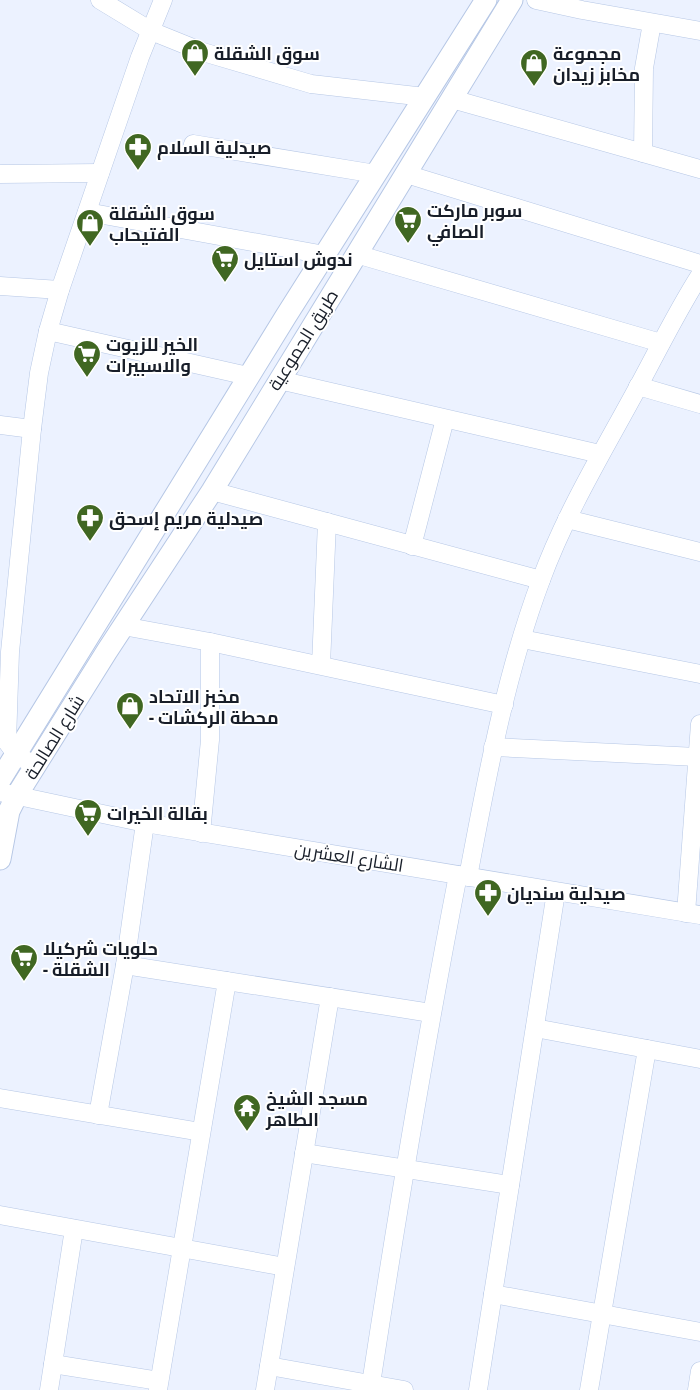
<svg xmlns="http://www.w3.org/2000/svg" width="700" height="1390" font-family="'Archivo Narrow',Cairo,sans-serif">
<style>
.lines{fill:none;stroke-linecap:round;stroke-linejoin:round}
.minor-casing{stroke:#b6c7e5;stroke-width:19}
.major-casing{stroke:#b6c7e5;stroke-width:23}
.minor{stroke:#fff;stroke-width:18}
.major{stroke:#fff;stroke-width:21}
.labels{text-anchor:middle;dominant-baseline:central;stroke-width:4;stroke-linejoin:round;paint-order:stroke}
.poi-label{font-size:18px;font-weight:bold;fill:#181e29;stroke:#fff;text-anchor:start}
.street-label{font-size:18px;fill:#181e29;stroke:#fff}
</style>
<rect width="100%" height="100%" fill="#ecf2ff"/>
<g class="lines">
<defs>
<g id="minor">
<path d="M100,0L151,31L203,52L311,84L425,97"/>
<path d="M536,0L582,10L700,31"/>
<path d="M452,99L700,169"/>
<path d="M193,144L376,174"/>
<path d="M643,153L644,68L652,23"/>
<path d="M0,174L100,173"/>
<path d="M406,174L700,264"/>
<path d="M87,212L325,255"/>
<path d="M356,254L661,343"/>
<path d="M0,286L60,290"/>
<path d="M48,331L248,376"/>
<path d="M279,380L600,454"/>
<path d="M638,386L700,404"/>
<path d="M0,425L32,429"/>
<path d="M212,491L541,580"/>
<path d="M567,519L700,552"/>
<path d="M412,546L445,419"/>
<path d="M123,626L210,642L504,705"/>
<path d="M522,639L700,674"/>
<path d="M321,665L327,522"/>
<path d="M493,747L697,757"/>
<path d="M27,761L16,754L7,742L10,652L32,429L39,373L48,331L60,290L140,57L163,0"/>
<path d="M0,792L145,823L700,915"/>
<path d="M201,833L210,740V642"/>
<path d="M468,877C487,777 505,676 541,580C566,512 604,450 638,387C658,350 677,311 700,275"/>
<path d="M686,913L700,724"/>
<path d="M125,965L431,1013"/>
<path d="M535,1028L700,1059"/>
<path d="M0,1098L201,1132"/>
<path d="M98,1115L125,965L145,823"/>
<path d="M304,1153L510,1185"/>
<path d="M0,1215L285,1267"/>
<path d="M493,1294L700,1332"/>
<path d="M53,1364L159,1381"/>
<path d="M269,1366L404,1390"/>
<path d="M371,1384C397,1214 425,1044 458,875"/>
<path d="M49,1390L74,1229"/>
<path d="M158,1390L227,981"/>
<path d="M265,1390L330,997"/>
<path d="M478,1390L556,892"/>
<path d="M589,1390L647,1049"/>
<path d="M697,1390L700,1371"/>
</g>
<g id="major">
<path d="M0,780L286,316L486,0"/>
<path d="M0,859L9,811L17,795L107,651L212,491L512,0"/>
</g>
</defs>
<use href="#minor" class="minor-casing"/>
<use href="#major" class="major-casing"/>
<use href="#minor" class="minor"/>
<use href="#major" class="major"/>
</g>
<defs>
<symbol id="shop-pin" viewBox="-11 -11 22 30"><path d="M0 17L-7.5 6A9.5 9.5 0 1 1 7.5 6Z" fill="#406722" stroke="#fff"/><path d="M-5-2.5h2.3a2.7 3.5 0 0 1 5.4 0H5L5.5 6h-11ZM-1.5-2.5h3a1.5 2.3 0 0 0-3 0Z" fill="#fff"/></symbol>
<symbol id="pharmacy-pin" viewBox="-11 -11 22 30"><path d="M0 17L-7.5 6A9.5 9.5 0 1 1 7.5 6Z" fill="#406722" stroke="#fff"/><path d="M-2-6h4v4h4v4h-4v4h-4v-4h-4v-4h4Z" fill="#fff"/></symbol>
<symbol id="supermarket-pin" viewBox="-11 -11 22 30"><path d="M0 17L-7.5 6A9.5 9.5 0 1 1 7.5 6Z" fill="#406722" stroke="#fff"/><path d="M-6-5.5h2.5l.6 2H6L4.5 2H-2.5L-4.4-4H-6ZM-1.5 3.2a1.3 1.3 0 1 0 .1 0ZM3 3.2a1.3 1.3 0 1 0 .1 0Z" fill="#fff"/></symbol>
<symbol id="temple-pin" viewBox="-11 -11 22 30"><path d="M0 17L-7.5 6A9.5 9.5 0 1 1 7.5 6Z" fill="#406722" stroke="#fff"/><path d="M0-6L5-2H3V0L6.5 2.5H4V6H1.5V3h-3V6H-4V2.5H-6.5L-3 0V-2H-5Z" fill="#fff"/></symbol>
</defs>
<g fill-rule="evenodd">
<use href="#shop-pin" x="179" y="37" width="32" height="43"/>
<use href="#shop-pin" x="518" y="47" width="32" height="43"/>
<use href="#pharmacy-pin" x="122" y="131" width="32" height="43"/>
<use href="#supermarket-pin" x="392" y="204" width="32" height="43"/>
<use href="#shop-pin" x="74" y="207" width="32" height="43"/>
<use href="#supermarket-pin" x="209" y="243" width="32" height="43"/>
<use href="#supermarket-pin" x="71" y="338" width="32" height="43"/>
<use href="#pharmacy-pin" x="74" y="502" width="32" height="43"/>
<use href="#shop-pin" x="114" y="690" width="32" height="43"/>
<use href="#supermarket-pin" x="72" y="797" width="32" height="43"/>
<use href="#pharmacy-pin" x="472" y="877" width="32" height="43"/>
<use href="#supermarket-pin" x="8" y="942" width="32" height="43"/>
<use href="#temple-pin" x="231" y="1092" width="32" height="43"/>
</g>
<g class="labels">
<g class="poi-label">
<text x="214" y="53">سوق الشقلة</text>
<text x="553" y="53">مجموعة<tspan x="553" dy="21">مخابز زيدان</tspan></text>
<text x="157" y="147">صيدلية السلام</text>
<text x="427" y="210">سوبر ماركت<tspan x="427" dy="21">الصافي</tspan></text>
<text x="109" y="213">سوق الشقلة<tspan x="109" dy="21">الفتيحاب</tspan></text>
<text x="244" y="259">ندوش استايل</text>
<text x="106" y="344">الخير للزيوت<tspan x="106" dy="21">والاسبيرات</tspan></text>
<text x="109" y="518">صيدلية مريم إسحق</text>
<text x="149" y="696">مخبز الاتحاد<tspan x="149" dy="21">- محطة الركشات</tspan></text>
<text x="107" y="813">بقالة الخيرات</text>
<text x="507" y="893">صيدلية سنديان</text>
<text x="43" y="948">حلويات شركيلا<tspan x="43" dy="21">- الشقلة</tspan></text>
<text x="266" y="1098">مسجد الشيخ<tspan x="266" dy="21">الطاهر</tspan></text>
</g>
<g class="street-label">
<text transform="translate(303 340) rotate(-58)">طريق الجموعية</text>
<text transform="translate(54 737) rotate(-58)">شارع الصالحة</text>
<text transform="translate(349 857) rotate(9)">الشارع العشرين</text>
</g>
</g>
</svg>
